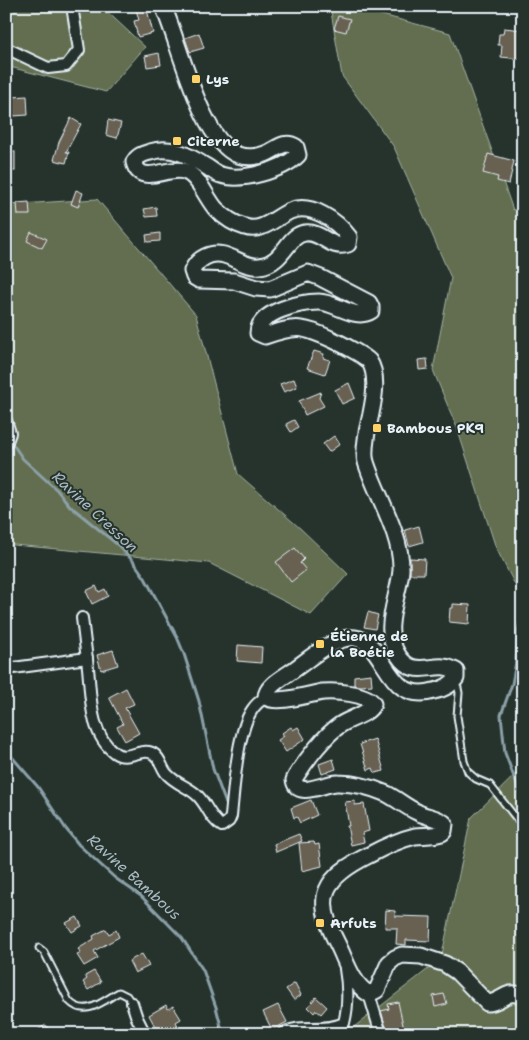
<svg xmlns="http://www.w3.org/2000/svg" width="529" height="1040" font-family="'Shantell Sans',sans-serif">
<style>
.green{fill:#626e4f;stroke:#a5b0a4}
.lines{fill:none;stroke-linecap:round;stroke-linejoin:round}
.stream{stroke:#8ca1a9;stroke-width:3}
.building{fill:#686051;stroke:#e8f1f8}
.service-casing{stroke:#e8f1f8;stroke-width:9}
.minor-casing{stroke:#e8f1f8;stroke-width:14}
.secondary-casing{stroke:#e8f1f8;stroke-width:19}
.service{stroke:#26332d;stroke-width:5}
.minor{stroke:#26332d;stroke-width:10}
.secondary{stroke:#26332d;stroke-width:15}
.poi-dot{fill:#ffd166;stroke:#26332d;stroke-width:2}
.labels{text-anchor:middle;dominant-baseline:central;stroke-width:4;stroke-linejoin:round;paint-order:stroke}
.poi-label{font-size:14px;font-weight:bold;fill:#e8f1f8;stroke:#26332d;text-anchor:start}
.water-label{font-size:15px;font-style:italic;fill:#aabbc3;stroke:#26332d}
</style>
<rect width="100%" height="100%" fill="#26332d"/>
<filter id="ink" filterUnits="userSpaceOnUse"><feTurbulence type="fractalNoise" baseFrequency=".02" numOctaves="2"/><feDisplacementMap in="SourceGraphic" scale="10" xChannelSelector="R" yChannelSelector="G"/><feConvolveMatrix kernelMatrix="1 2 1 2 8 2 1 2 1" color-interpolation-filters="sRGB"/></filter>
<g filter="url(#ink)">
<g class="green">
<path d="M6,6H101L145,47L106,92L6,66Z"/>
<path d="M330,6H348L450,33L513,210L523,207V600L496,548L457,428L433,370L451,278L394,147L342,76Z"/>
<path d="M97,199L196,315L238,474L301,529L348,574L311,615L209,563L14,545L6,546V205Z"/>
<path d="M523,767V1034H345L441,959L471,818Z"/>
</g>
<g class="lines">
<g class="stream">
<path d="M10,440L23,459L57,490L70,506L118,545L133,561L145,578L177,637L184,654L199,701L213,769L228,809"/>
<path d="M523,612L518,630L516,662L512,684L501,715L505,753L523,801"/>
<path d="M6,750L38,787L66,829L79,845L115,878L141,896L182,938L203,970L216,1007L223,1034"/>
</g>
</g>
<g class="building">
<path d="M135,6H146L153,33L138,37L134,21L139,20Z"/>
<path d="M338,16L350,19L346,32L334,29Z"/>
<path d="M504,28L523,30L521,59L501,57L502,45H498L499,34H503Z"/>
<path d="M199,33L204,48L190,52L185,38Z"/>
<path d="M159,53L161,65L147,67L145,56Z"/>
<path d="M27,96L28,115L13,116L12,97Z"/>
<path d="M71,118L81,124L66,152H69L66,163L54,160L59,142Z"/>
<path d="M108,120L121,123L117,138L106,135Z"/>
<rect x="6" y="152" width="9" height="19"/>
<path d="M488,154L514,161L509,184L497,181L498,177L483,173Z"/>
<path d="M76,190L83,193L78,207L71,204Z"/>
<path d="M29,202L30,215H18L17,203Z"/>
<path d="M156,207L157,216L146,217L144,209Z"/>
<path d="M31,232L47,239L42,248L27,241Z"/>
<path d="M160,233V241L147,242L146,235Z"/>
<path d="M314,351L324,354L323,358L330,360L325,374L307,368Z"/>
<path d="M427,359L428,369L419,370L418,360Z"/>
<path d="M294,379L297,387L284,392L280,384Z"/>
<path d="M349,383L355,398L342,404L335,390Z"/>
<path d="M321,392L319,398L324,406L305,415L299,401Z"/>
<path d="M294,420L298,427L291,432L286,424Z"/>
<path d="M334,436L340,444L329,452L323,444Z"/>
<path d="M419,526L423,542L409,546L405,530Z"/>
<path d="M295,548L304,559L300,563L306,570L291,582L276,562Z"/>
<path d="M410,558L425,559L424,574H410Z"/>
<path d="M96,586L99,592L105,589L108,596L92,604L86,591Z"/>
<path d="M453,604L470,605L469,624L449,622L450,608H453Z"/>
<path d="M368,612L378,615L375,629L364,627Z"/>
<path d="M238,645L262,647L261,663L237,661Z"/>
<path d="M113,650L118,665L101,670L97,655Z"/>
<path d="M371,674L372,685L361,686L354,685V676Z"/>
<path d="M126,688L134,704L125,708L139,733L125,741L117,727L123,724L109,697Z"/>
<path d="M291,727L293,730L298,727L305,739L286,752L278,740L284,736L282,733Z"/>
<path d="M375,739L384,771L375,773L373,768L368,770L360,744Z"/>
<path d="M333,759L336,769L322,774L319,764Z"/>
<path d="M311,800L317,815L300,823L297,817L294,818L291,808Z"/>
<path d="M355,801V805L364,804L369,831L362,833L364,842L351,845L347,826H349L345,802Z"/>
<path d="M299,834L302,841L276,852L274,844Z"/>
<path d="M314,842L315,845L319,844L322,866L302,871L299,843Z"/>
<path d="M386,910L395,911V916L431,917L430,941L406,940V945L396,944L397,928H385Z"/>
<path d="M77,917L82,926L72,932L66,923Z"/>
<path d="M106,929L109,934L116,930L119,937L94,951L98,958L84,966L77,955L81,953L78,949L94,939L93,936Z"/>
<path d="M142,954L149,966L135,973L129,961Z"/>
<path d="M94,971L101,982L88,990L83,982L87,979L85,976Z"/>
<path d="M295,983L301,995L294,1000L286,989Z"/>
<path d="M444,994L447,1004L435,1007L433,996Z"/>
<path d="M316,997L327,1007L321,1014L316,1010L314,1013L308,1007Z"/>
<path d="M398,1002L405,1034H388L381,1011L389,1009L388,1004Z"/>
<path d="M166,1005L168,1009L173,1006L181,1019L176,1022L178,1026L165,1034H159L149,1015Z"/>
<path d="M278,1005L287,1022L272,1030L263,1012Z"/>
<path d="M46,1025L51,1034H31Z"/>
</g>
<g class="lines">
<defs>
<g id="service">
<path d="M453,684L458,688L459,693L457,716L464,761L468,772L476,779L490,785L523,827"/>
<path d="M39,948L44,952L69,1001C85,1018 103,1001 119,992L127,996L132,1003"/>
</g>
<g id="minor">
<path d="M6,48L48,68L66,66L79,50L72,6"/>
<path d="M6,420L10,433L6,444"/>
<path d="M82,618C84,634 86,651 88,668C91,695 89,734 115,753C128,762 144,745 155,755C161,760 162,769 167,774C176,784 189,787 198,796C207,805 211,820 222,826L229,821L231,816C234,788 237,732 252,710C256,704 261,700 266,697"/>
<path d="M6,669L87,658"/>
<path d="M369,994L381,1034"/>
<path d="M132,1003L137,1018L145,1034"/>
<path d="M282,1034C298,1023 323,1033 344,1023C348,1007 348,986 345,969"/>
</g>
<path id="secondary" d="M163,6C179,41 201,142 238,155C246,158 258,157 265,154C276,150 284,139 296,147L298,155C283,170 241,182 221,175C216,174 212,170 207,167C189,156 172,145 150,152C143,154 138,155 134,162C140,187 167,166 184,171C199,176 206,198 216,209C224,217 234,224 245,227C262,233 276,217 290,211C311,202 337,221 349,237L348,244C329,250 323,231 305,233C287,235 284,263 260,266C241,269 226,246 205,257C199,260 195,264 192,271L194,277L199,280L234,281L256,288L270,289L308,273L321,278L369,303L371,307V311C355,321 335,302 319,302C302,302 258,311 258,333L265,336C297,325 302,326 333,340C340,343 365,356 369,361C381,378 371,413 367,432C366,441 363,453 366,462C376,495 402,534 401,570C399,597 381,629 398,655C415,682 436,658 456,671V678C451,686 444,689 434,691C385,705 387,642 355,638C336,635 308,660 292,671C284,677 266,686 266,697C276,705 310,694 323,692C334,691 368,693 373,704C368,715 350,718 340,725C325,735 306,760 296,776L294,780C298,800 325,782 338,783C355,783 371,787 387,794C397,799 406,807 417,812C425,817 438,817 445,824L444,831L442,833C433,836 424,835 415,836C398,840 384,847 369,855C325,877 312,896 337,943C346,960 351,983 369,994L377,990L389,963L395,958L402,955L421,956L445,964L457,972L487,1003C502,1003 506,988 523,996"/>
</defs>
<use href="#service" class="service-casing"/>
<use href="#minor" class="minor-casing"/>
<use href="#secondary" class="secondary-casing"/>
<use href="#service" class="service"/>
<use href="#minor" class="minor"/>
<use href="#secondary" class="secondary"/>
</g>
</g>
<g class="poi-dot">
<rect x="191" y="74" width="10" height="10" rx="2.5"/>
<rect x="172" y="136" width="10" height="10" rx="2.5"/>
<rect x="372" y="423" width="10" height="10" rx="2.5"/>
<rect x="315" y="639" width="10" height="10" rx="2.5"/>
<rect x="315" y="918" width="10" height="10" rx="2.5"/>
</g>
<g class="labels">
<g class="poi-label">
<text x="206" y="79">Lys</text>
<text x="187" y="141">Citerne</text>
<text x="387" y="428">Bambous PK9</text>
<text x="330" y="636">Étienne de<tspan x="330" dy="16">la Boétie</tspan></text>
<text x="330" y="923">Arfuts</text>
</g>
<g class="water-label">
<text transform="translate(95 512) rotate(43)">Ravine Cresson</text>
<text transform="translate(134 877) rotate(42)">Ravine Bambous</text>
</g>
</g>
<rect width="529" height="1040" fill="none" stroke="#26332d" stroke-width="25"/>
<rect x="12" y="12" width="504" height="1015" fill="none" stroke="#e8f1f8" stroke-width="2" filter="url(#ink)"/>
</svg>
